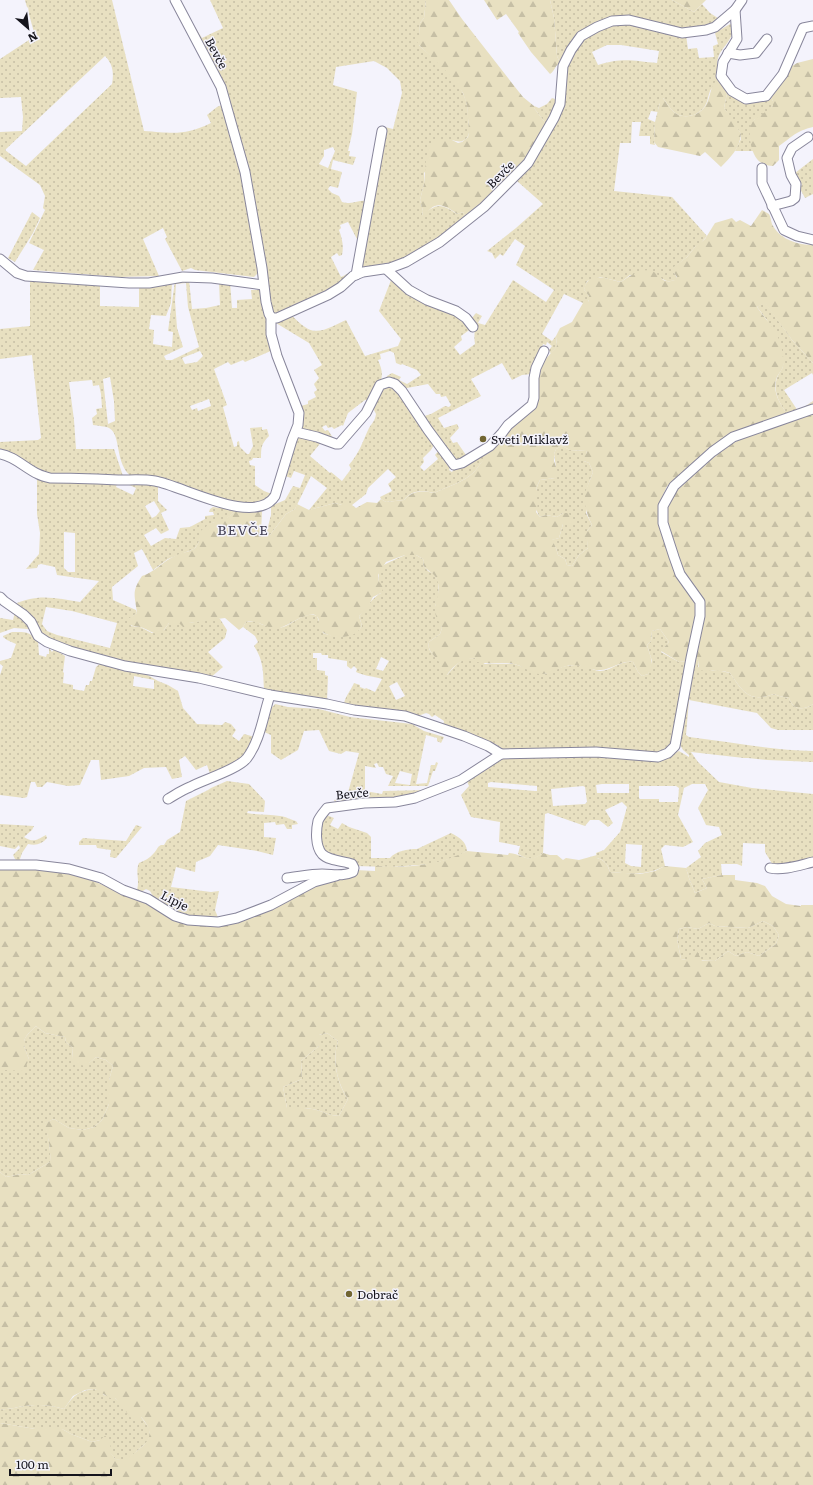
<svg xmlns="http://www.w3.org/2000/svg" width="813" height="1485" font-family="Literata,serif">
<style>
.grass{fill:url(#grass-dots);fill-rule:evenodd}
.forest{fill:url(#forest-firs);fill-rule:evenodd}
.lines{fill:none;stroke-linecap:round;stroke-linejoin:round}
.minor-casing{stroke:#88869b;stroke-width:11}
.minor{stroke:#fff;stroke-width:9}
.poi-dot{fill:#716532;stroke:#f4f3fc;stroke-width:1.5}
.labels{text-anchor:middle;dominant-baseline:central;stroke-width:3;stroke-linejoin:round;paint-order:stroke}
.street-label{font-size:12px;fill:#15141c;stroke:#f4f3fc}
.poi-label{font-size:12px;fill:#15141c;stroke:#f4f3fc;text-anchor:start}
.quarter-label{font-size:14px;letter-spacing:1px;fill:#454356;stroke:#f4f3fc}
</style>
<defs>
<pattern id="grass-dots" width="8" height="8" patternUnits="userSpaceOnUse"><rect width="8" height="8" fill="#e8e0c1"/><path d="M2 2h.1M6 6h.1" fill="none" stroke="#c6bfa5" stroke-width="1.8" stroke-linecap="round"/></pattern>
<pattern id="forest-firs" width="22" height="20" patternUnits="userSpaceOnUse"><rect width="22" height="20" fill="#e8e0c1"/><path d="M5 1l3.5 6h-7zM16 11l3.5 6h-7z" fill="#c6bfa5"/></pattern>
</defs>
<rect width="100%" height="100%" fill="#f4f3fc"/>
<g class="grass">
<path d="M25,0H112L144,131C173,133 184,136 211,123L207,115L217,107L224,104L241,165L258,273L254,277L195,270L191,268L182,271L165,239L167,237L163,228L143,239L159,276L118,277L33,270L44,250L29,243L45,210L43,208L45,196L40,185L0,156V132L22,131L23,117L21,97L0,98V59L35,36ZM105,56C113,64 114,73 112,84L26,166L5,150Z"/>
<path d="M177,0H180L188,16L202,38L223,28L210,0H426L424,18L420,23L419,45C437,62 462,80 467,105C468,110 468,116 468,121C469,126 470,132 468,136C464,143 458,142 452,140L424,173V184L420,200L423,211L422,216C436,203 441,203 457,214L463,212L467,218L446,234L398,263L360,268L385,127L393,129L402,93L400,81L387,68L374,61L336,67L333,85L357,92L352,134L348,151H350L349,156L356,157L353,165L333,160L331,169L342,172L338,188L330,186L328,189L332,193L339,196L342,202C354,205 357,200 367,201L360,239L358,241L348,222L340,225L341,228L339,230C342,238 344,246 342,255L339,256L337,253L331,257L341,277L351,272V273L336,288L278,315L272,313L233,118ZM333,147L335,151L328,168L319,164L324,156V150Z"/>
<path d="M550,0H672L694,12L702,4L710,13L721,20C692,39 637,25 604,20L560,63L557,56L554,18Z"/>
<path d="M629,23L686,35L688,49L697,48L699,58L714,57L713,46L718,44L715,33L730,24H734C733,50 707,49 722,80C718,83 712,87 710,91C708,96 708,101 705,106C699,115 685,120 675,113C670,109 667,103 663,98L659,105L658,112L651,111L648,119L655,122L654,142L655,145L650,144V136H639L641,122H632L631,143H620L614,191L672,197L707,236L700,244L695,247L687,257L672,269L677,278L676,280C665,283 665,279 657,277C648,276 639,276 630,275L621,282L600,277L587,281L584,290C588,294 592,298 587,303H583L564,294L542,334L552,341L556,336L557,346L551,354L549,350L552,346L547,342L546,345L543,344L532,374L522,375L512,380L502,363L471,379L481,396L438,418L444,428L457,424L459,428L450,438L453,443L457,442L468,458L454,461L421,417L431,414L445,406L449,407L451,405L446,396L441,397L440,394H436L428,384L402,389L385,381L387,376L392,373L401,377L399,380L407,384L421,375L417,370L402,364L401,365L396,363L394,353L390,351L380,354L381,359L378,360C387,380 379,383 368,400H365L348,413L343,426L342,425L334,429L332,427L328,428L326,425L322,427L325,431L328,430L333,438V440L301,431V406L308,404V401L316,397L314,392L317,390L314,384L319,378L314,370L322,365L309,343L276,323L278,320L291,315C296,319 300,324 305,327C318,337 334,325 346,320L365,356L398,346L401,339L379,311L393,275L418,290L452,305L472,328L461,336L462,340L454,347L460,355L475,344C473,334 477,329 472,318L476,313L482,316L478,323L485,325L513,280L546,302L554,290L516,265L525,246L515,239L503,256L500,254L495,259L492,253L487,251L516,228L543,204L517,181L562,109C567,94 563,79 567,66C577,38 600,24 629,23ZM607,45H621L659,51L657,63C634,61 623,57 598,65L592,52Z"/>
<path d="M728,88L746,96L768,92L773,101V106L769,111L754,120L750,137L753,151H735L741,139V134L724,108Z"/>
<path d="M552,98L559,101L547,125L534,108V106L539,108L547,104Z"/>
<path d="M813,159V194L805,198L799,187L802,185L795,173Z"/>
<path d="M32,212L40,218L33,233L15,262L8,258Z"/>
<path d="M30,280L53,283L100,285V306L139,307V286L172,281L171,303L166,316L151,315L149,329L154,330L153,344L172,347L173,332L168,331L175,281L189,280L192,309L206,308L220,305L219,282H230L232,308H237V300L252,299L251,290H261L273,350L245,362L243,360L231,365L228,362L214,369L227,405L223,407L234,447L237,446V442L239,441L240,447L247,454H249L253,446L250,428L262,427V430L267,429L269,436C261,444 261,448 261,458H253L252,460L249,461L250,465L255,466V485L264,491L272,494L265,502L235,505L132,477C114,464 122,435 109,428C105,426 98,426 93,425L92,418L97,414L96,409L102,408L101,394L99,385L93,386L92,380L69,382L74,420L76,449H114L123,476L48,475L0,452V442L38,440L41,438L32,355L0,359V329L30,326ZM186,283L188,307L199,347L172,360H166L164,356L183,347L177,328L175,301L176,284ZM200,351L203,356L197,362L185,364L182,358ZM110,377L114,401L115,421L108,424L103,379ZM209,399L211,406L198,411L197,408L192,410L190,406Z"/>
<path d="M765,302L792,340L813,363V375L812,373L784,390L798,411L813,401V407L789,417C781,405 772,393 777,378C779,372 784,369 783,363L767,320L757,307Z"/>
<path d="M384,385L395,386L435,443L431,450L423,458L424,462L420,467L424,471L438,459L435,455L439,450L451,465L449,470L452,472L454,469L483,454L485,459C480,463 478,468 474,472C464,482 447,487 434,493C423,490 411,490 404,500L386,502L381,499L380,497L392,491L388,484L396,477L388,469L368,488L366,494L352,505H342L335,503L309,510L327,488L311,476L295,509L286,514L270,535L266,534L271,515V506L285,500L293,486L300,488L305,475L294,471L291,478L282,475L298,435L323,440L310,456L330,473L331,472L342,481L351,469L349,465C360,452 362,443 369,428C372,423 375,421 376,414L372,406Z"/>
<path d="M562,446L570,450L586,451L587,453L584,461L589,463L593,472L587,488L586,513L592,525L587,531L588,548L579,555L572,566L567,565L565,559L558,555L556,548L551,540L559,538L563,524V513L557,517L546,515L540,517C533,507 534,490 540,480L555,478L556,467L554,454L556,449Z"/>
<path d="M37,476L118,481L116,487L133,495L136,488L129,485V481L158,485V501L167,510L161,513L169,530L161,534L156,528L144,535L151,546L165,538L176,539L180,528L190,527L205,519V516L214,515L213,512H209L210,509L213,507L219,508L220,506L236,509C231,518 222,521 212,523L200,538L198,544L194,549L168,559L153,570L142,549L134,553L138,566L112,587L113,600L136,610L137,613L129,619L131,626L140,627L152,633L164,630L169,623H189L217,618L220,619L227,630L225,638L208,652L223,667L210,678L127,666L48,639L13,605C36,593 57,598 80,602L99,581L57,575L55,567L41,564L38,565L37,568L26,569L39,554L40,533L37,514ZM154,501L160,511L156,516L152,518L145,506ZM64,532L75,533V572H68L64,568ZM46,607L72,611L117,623L110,648L57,635L47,631L42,624Z"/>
<path d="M405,555H416L423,559L424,562L423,565L428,571L434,574L438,581L439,596L435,606L442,628L440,634L429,642C427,652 434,654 439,661C442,667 442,670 447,675L457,664L464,659L475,658L485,664H514L545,674C558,668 570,663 584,666C590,667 594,671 600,671C612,671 620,660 633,662L638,672L642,676L648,674L652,661L647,645L651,641L652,631L660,629L669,642L661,652L679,662L688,661L672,744L662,753L505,751L497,745L443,726L444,721L435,715L432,717L429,714L426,713L418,716L402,711L401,713L376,708H359L344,705C344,698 351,690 354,683L360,685V687L365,689L366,688L375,692L382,679C373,676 364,676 356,672L357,669L354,666L351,669L347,666V661L328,658V655H322L321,653H313V658H317V670L325,671V675L328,676L327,701L264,690C263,673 264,661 254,646L258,642L255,636L243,627L246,622L256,621C260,624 263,625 268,626C271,626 274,628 277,628C291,628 303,610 317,616L323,633C336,638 353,639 362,626L359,616C366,608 372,598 381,593C374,563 383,566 405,555ZM381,657L389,661L383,671L376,669ZM397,682L405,696L396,700L389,686Z"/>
<path d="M15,612L31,627L28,629L14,628L0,633V618L13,620Z"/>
<path d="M12,632C26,632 27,631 38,640L39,655L46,657L47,654H49V648L52,652L54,649L65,656L63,672L64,673L63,683L73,685V689L84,691L86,685H89L90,681H92L96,667L101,663L144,673L158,681L168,685L178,691L183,708L197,724L222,725L225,722L231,724L236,730L232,736L239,741L244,734L255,737L244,755L240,759L210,774L207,765L196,770L185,756L179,760L182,777L172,779L166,767L144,768L129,776L101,780L99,760H91L80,785L68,786L47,782L42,787H37L35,782H31L27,797L24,798L0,795V675L3,666L0,664V661L11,658L16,644L7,640L3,637V636ZM134,676L154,680V689L133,686Z"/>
<path d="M694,657L698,660V667L713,671L717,670L730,673C743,692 749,703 774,694L779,696L789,698C793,710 803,711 813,704V730H778L771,728L757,713L689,700L686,735L689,737C731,742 771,750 813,751V762L767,760L748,758H744L691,752L698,762L719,782L752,788L813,794V860L774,867L765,852V844L743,843L742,866L737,864H721L722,875L702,879L707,888L695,893L689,878L686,868L701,857L698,851L705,843L722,835L719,827L706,825L698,808L708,790L705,784H692L684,788L678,815L693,842L683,847L665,845L661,849L665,866C645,876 632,874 610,872C608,865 605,860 597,858L596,853L604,850L620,832L627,807L622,802L605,810L613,823L608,827L599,820H590L585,826L548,813L545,814L543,853C533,860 529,861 518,854L520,846L499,842L500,822L471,817L461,795L469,786L466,779L506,755L666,757L679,751L689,757V755L683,750L679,743ZM491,782L537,786V791H535L488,787V783ZM602,784H629V793H597L596,785ZM583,786L585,787L587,802L585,804L553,806L551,789ZM639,786H676L679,788L678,802H659V799H640L639,798ZM626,844L642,845L641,867L631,866L625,863Z"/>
<path d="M275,704L288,707L319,709L350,717L412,724L424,731L444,737L441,743L437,741V738L426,735L416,784L427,783L431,765H435L436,762L438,763L435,771H433L428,786H388L393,776L386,774L383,767H379L377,763L374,764L376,768L365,766V791L382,794L383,791L428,790L400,799L337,803L335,802L334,800L347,796L359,753L346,751L341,754L329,751L319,730L304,731L298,750L281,760L271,753V735L262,731L269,711ZM400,771L412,774L410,785L395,783Z"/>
<path d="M227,781L249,784L265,801L264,812L248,811L247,813C258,815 269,814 280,816C285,816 291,820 296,821L298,824L292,825V829H287L284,824L276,825L275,822L264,823V837L276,838L273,855L257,851L218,845L210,856L196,862L195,872L176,867L171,887L211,892L219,891L215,910L219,920L185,917L154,898L150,891L146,889L141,892L137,890C140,879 135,872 139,863C144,861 150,858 154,853C157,850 157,847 161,845H164L167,840L180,832L186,801L208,790L211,788Z"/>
<path d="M324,814L334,818L330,825L338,829L342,823L349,827L367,833L371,837V858H390C396,851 407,849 417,849L451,833C460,838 466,841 467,851L456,857L432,864L391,867L356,866L327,856L318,840Z"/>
<path d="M0,824L34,826L32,830L24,837C33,843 37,840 46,835L47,838C42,844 36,846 28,844L22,853L19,862L15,859L13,855L20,848L19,845L15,849L0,846Z"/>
<path d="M136,825L142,827L116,858L110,857L111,850L97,848L96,845H79V842L83,838L126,841Z"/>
<path d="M763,921L773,926L779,935L776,944L759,956L747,952L736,956L728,951L715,961L686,960L681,959L677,939L679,929L687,927L698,929L709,923L715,926L748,928Z"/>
<path d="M36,1026L45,1033L65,1037L66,1042L73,1048L72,1058L89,1063L96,1057L106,1060L113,1066L109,1080V1104L102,1120L94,1127L83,1130L69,1128L54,1119L45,1123C48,1136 51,1148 50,1162L28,1175L21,1174L6,1177L0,1172V1067L29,1059C21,1040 22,1040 36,1026Z"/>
<path d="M327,1033L338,1041C332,1059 337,1084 348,1099L339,1116C329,1115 328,1114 320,1111C310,1107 298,1108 287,1108L283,1087L302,1079L301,1061L319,1046V1035Z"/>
<path d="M94,1389L101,1391L104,1395L115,1398L120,1403L141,1417L149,1428L150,1436L147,1442L126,1461L115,1459L100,1440L92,1442L71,1434L62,1429H35L0,1423V1409C9,1410 16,1407 25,1406C40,1404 50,1405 64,1409C73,1396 78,1391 94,1389Z"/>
</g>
<g class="forest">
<path d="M426,0H449L462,19L515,87L523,97L534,106V108L547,125L527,160L467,218L463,212L457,214C444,204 433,200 425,217L422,216L423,211L420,200L424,184L426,160L432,139L452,140L458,143L462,142L468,137L469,132L467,105L463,93L448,73L419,45L416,40L419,35L420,23L424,18Z"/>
<path d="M484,0H550L554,18L557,56L560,63C555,65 555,71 550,74L531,52L518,33L519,32L506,14L497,20Z"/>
<path d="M672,0H706L694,12Z"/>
<path d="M813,59V127C796,131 793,136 779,146V160L773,166C767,166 761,164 757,159C750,150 747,130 753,121C758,115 768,112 773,106V101L768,92L787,73L792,66L797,63Z"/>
<path d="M716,81H722L728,88L724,108L733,120L741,134C740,148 730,158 721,167L705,152L700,156L658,147L654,142L655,122L661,98H663C666,102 670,109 675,113C685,120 702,115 707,103C711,95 710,87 716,81Z"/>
<path d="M762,210L769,214C771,217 771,223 773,226C781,240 799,245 813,245V363L792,340L765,303L757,307C766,320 780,334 782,350C783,354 784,361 783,366C783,369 779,373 777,377C771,392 781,405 789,417L760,425L691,466L667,486L660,502V522L698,606L688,661L679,662L661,651L669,642L660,629L652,631L651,641L647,645C650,656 655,663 648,674L642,676L638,672L633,662C621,660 613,669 601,670C592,671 583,665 574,665C563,664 553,674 542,674C532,675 524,666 514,664C502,662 489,665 477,662L475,658C461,660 456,663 447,675L444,674C442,670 441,666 439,662C435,655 427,652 429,642L440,634L442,628C440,623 435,617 435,611C434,601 442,593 437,580C435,573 427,571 423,565L424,562L423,559L416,555H405L386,562L378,575L379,582L383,585V589L381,593L373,597L368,607L359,616L362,626C360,629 358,631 356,633C345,640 325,638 318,627C319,623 320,617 315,615C307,612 289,625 280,628C267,631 258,618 246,622L243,627L239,630L225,618L189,623V627L184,628L179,623H169C157,641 156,632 140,627C136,626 132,627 128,623V619L137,613C135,596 131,592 142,576C155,572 164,560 177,555C183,552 190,552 195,548C199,544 200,539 199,533C203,529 206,525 212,523C222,519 230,519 236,509L261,508L262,511L261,533L270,535L286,514L295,509L297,504L309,510L335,503L342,505H352L356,508L367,502L377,503L381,499L386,502L404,500C411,491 423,490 434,493C447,487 464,482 474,472C478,468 480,463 484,459L483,454L511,424L533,408L539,366L552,352L557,346L556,336L560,328L572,322L583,303L589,301V296L584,290C588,269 608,280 621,282C629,276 643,266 654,272C663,278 662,284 675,280L677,277L671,269L687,257L695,247L705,239L715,223L732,218L736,222L740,220L751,226ZM562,446L570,450L586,451L587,453L581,457L584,461L589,463L593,472C591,478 589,482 587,487C582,500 586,513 592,525L587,531H582L580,535L587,540L588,548L579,555L572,566L567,565L565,559L558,555L556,548L552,540L559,538L563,524H572L573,518L568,513H563L557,517L546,515L540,517L536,512C541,501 531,496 540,480L555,478L558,473L554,461V454L556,449Z"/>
<path d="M813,412V704C803,711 793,710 789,698L779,696L774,694C749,703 743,692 730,673C719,669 710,672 699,670L698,660L694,657L702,598L697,590L687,581L667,524L666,504L675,492L724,447L762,430L795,420Z"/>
<path d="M467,851L508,855L509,853C526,855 526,864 543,853L550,855H557L563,860L566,858L579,860L597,855V858C606,861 607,864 610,872L640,874L655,871L665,866L686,868L689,878L695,893L707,888L702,879L722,875H735V880L757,883L765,886L772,896L786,904L801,906V905H813V1485H0V1423L35,1429H62L71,1434L92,1442L100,1440L105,1436L111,1441L110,1452L115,1459L126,1460C141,1446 161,1439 141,1417L137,1421L132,1419L115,1398H110L95,1389L85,1390L73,1396L64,1409C50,1405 40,1404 25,1406C16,1407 9,1410 0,1409V1172L6,1177L21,1174L28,1175L50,1162C51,1148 48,1136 44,1123L54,1119L69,1128L83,1130L94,1127L102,1120L109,1104V1080L113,1066L106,1060L96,1057L86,1066L75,1064L72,1058L73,1048L66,1042L65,1037L45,1033L36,1026C22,1040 21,1040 29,1059L24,1071L5,1070L3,1067H0V868L46,869L81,876L147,903L210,925L356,870L375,871V866C407,868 438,866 467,851ZM763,921L773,926L779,935L776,944L759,956L747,952L736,956L728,951L715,961H702L697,951L691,954L686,960L681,959L677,939L679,929L687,927L698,929L709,923L715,926L748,928ZM327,1033L338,1041C332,1060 337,1083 348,1099L339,1116C329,1115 328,1114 320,1111C310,1107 298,1108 287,1108L283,1087L302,1079L301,1061L319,1046V1035Z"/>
</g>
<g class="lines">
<defs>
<g id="minor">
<path d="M175,0L221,87L245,172L262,268L266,302L269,314L272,318H277L328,295L341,287L353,276L363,272L390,268L406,262L440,242L484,207L528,163L554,118L560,104L563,66L571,50L581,36L597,27L612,21L629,20L682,33L706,30L715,27L735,10L742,0"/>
<path d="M735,10L737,39L723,62L721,76L732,91L746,99L766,96L783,74L803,28L813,26"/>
<path d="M728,53L740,55L756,53L767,39"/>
<path d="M762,168V183L784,230L797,236L813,240"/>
<path d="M772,206L791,201L795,198L796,184L791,175L787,158L792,148L808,137"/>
<path d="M0,259L17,273L26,276L129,283H149L183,277L212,278L263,285"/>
<path d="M386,269L409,290L427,300L456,311L466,318L473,327"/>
<path d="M356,275L382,131"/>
<path d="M296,432L317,437L336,444H339L366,413L380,385L389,382L395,384L402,391L428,430L454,465L462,463L490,446L502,433L508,425L532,405L534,398V378L536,368L544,351"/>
<path d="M0,454C14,456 25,468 38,474C42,476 46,477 50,478C74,478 97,479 121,480C132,480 144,479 155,481C183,486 255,527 275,496L292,440L298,425L299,413L277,356L271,334V317"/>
<path d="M0,597L4,601L24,615L31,622L38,636L47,642L70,651L125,666L199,678L270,695L327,704L354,710L405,716L464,736L488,746L501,754L596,752L658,757L668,753L675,746L691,658L700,616V602L680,574L674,557L663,523V506L674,486L712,452L733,437L813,409"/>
<path d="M168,799C175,795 182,790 190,787C203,780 239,769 247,758C260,741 263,716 270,695"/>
<path d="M0,865H36L69,869L101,878L123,890L148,899L175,916L188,920L218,922L237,918L271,905L314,882L336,876"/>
<path d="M770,868C783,871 800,865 813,862"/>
<path d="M287,878C298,877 310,874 322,874C333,874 342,877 353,872L354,868L352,864C343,861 329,861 322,854C315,846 316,830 318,821C320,816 324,812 327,808L364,803L395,802L415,798L461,780L501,754"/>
</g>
</defs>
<use href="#minor" class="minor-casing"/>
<use href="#minor" class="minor"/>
</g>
<g class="poi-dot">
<circle cx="483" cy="439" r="4"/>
<circle cx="349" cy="1294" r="4"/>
</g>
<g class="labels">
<g class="street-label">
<text transform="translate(217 53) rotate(62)">Bevče</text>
<text transform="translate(500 174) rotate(-45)">Bevče</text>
<text transform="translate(352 793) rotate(-5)">Bevče</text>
<text transform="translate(175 900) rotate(27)">Lipje</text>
</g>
<g class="poi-label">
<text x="491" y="439">Sveti Miklavž</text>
<text x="357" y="1294">Dobrač</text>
</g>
<g class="quarter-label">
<text x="243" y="529">BEVČE</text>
</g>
</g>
<g transform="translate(28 28) rotate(152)" stroke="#f4f3fc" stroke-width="3" paint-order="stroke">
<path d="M0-3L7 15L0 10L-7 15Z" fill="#15141c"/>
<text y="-6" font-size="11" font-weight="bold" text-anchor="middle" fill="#15141c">N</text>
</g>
<path d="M10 1469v6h101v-6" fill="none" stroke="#15141c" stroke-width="2"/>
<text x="16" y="1469" font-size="12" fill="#15141c" stroke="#f4f3fc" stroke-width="3" paint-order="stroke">100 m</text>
</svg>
